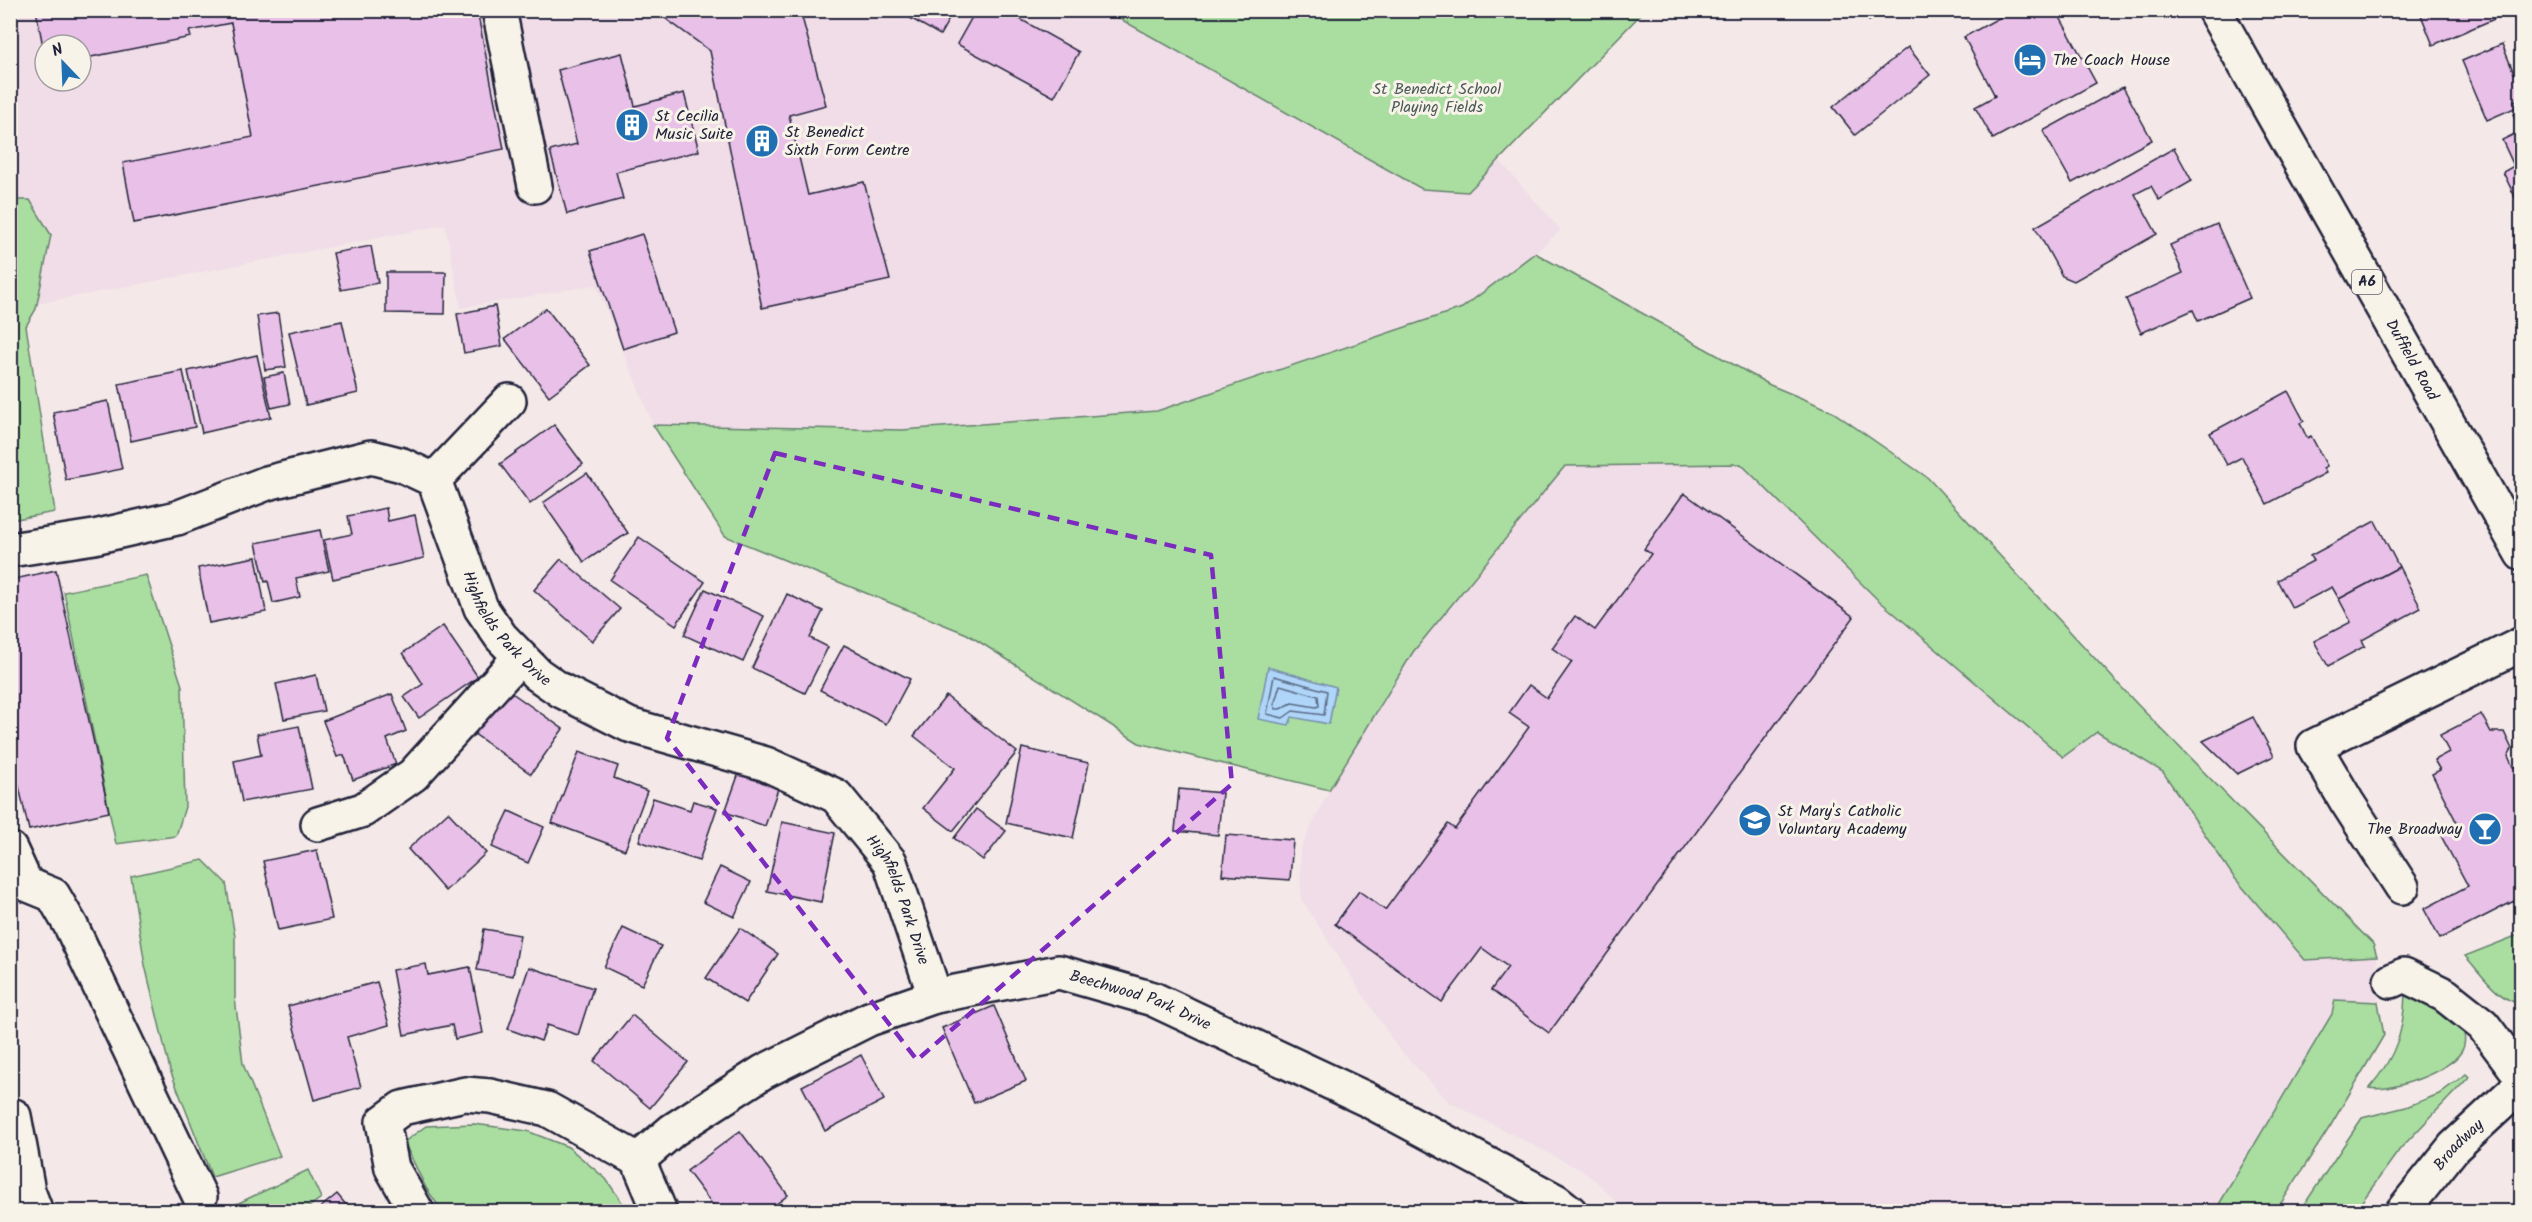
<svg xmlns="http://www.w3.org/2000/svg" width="2532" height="1222" font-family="Kalam,sans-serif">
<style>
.built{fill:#f0dde8;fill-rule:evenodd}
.green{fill:#aadea0;stroke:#66806e;stroke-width:1.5}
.water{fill:#afd5f8;stroke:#778dac;stroke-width:1.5}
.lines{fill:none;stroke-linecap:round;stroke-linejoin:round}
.shore{stroke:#5a6a87;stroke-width:1.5}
.building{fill:#e8c0e8;stroke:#22223b;stroke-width:1.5}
.minor-casing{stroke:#22223b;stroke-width:38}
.major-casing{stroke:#22223b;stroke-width:38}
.minor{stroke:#f7f3e8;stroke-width:33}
.major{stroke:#f7f3e8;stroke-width:33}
.marked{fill:none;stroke:#7b2cbf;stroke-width:4.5;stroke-dasharray:12 8;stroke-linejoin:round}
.labels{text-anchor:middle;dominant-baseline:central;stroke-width:6;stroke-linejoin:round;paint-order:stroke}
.shield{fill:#f7f3e8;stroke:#62616f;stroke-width:1.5}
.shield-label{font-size:15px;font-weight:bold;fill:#22223b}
.poi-label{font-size:16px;fill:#22223b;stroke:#f7f3e8;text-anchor:start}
.park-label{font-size:16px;fill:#4b5a59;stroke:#f7f3e8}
.street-label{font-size:16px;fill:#22223b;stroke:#f7f3e8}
</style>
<rect width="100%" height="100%" fill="#f4e9e8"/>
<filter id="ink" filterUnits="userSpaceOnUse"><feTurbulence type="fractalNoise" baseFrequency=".0167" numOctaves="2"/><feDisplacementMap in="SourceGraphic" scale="12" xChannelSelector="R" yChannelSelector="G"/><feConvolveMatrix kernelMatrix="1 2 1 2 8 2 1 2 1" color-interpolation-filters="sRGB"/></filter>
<g filter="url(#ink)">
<g class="built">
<path d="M11,11H1644L1499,160L1561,230L1535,253L1462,308L1157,411L902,430L653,425L596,285L461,308L445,225L11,309ZM45,45H81V81H45Z"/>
<path d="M1741,464L1876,598L2063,757L2097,731L2163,772L2233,876L2305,960L2377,956L2378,1002L2384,1035L2331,1125L2276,1211H1625L1596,1181L1579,1169L1449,1102L1397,1047L1301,899L1300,850L1329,790L1413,652L1565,466Z"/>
</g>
<g class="green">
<path d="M1106,11H1644L1468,192L1422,189Z"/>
<path d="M11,200H30L51,235L36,309L26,326L55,512L11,520Z"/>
<path d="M1535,253L1770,385L1830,410L1928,478L2137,704L2373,944L2377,956L2305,960L2233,876L2163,772L2097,732L2063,757L1876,598L1741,464L1565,466L1413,652L1329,790L1139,743L967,634L725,536L653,425L902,430L1157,411L1462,308Z"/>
<path d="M146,575L182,686L185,807L176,836L116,844L64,592Z"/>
<path d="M203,860L226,883L235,937V998L243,1064L280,1156L212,1177L170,1070L145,965L131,876Z"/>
<path d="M2521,934V933V1004C2497,1000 2481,973 2465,956Z"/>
<path d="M2405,987C2417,994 2453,1012 2459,1022C2465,1030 2467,1043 2461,1052C2450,1071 2390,1093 2369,1088C2397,1056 2405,1028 2405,987Z"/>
<path d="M2335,1000L2378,1002L2384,1035L2331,1125L2276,1211H2215L2332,1014Z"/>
<path d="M2466,1074L2469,1077L2400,1149L2355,1211H2300L2362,1118L2406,1107L2439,1094Z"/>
<path d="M474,1124L527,1131L568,1147L606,1179L628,1211H442L426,1188L404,1142L426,1126Z"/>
<path d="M308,1170L321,1198L303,1211H222Z"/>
</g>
<path class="water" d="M1268,667L1336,687L1329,724L1292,717L1289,725L1258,719Z"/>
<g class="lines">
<g class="shore">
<path d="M1274,676L1327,691L1324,715L1293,711L1283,718L1267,714Z"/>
<path d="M1280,685L1318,696L1319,706L1316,707L1292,703L1280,709H1276L1274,705Z"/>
</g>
</g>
<g class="building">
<path d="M36,10H477L504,149L134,223L123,163L253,137L231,23L189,31L191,37L81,59V45H45V57Z"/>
<path d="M654,10H800L826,105L789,115L808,195L864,182L890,280L762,308L710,51Z"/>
<path d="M896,10H954L940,35Z"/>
<path d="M976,10H1004L1079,52L1054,97L957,44Z"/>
<path d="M1863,10H1887L1869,21Z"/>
<path d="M2013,10H2056L2096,83L1993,139L1975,107L1995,96L1964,37Z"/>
<path d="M2419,10H2490L2494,19L2433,45Z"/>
<path d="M2502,44L2514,73L2522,70V98L2514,101L2517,107L2487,120L2462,61Z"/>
<path d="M1908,47L1930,75L1855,135L1833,107Z"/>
<path d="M622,53L635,106L684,93L699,151L616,172L623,199L567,214L550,151L577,144L558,70Z"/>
<path d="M2123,87L2152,140L2072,183L2043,131Z"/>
<path d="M2522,110V199L2517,201L2503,172L2514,166L2502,140L2521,131L2513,114Z"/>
<path d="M2174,148L2192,181L2159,200L2151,186L2135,194L2157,234L2074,281L2062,276L2035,227Z"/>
<path d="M2217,224L2250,298L2198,321L2193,310L2141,333L2126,299L2183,273L2170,245Z"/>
<path d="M642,234L674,332L623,349L590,251Z"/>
<path d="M371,246L378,283L341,290L333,253Z"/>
<path d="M386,272H446L445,314L386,313Z"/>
<path d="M495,306L502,346L464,353L457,314Z"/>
<path d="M546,308L590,365L549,396L505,339Z"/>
<path d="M278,313L286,367L265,370L257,316Z"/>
<path d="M342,321L358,393L306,405L289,332Z"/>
<path d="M257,355L271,417L202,433L188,371Z"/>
<path d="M183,371L195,427L131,441L119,384Z"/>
<path d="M284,373L290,404L271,408L264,377Z"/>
<path d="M2288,391L2304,421L2300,423L2307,438L2311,436L2327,466L2323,468L2326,473L2267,504L2242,457L2227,465L2210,433Z"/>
<path d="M108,401L122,469L66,480L53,412Z"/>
<path d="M554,425L583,464L530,504L500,464Z"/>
<path d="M587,473L628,533L584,562L543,503Z"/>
<path d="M1684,493L1854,617L1549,1033L1491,990L1508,967L1482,948L1442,1002L1335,924L1359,891L1385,910L1448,824L1455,829L1529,727L1509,713L1529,685L1547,698L1572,662L1552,648L1575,616L1595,630L1651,554L1644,549Z"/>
<path d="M386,508L388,521L415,515L424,558L333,579L324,540L352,534L348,516Z"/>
<path d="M2375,521L2399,567L2339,599L2332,587L2292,608L2277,580L2313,561L2310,556Z"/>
<path d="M320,530L329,571L296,578L300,597L273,603L268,581L265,582L256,543Z"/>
<path d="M639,537L705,582L676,625L610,580Z"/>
<path d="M256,557L266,612L209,623L198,568Z"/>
<path d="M561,559L620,609L592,641L534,590Z"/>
<path d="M2399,567L2421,608L2362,640L2365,646L2328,666L2314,641L2351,622L2339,599Z"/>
<path d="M56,570L109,812L29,830L10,748V580Z"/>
<path d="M705,589L764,616L743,662L684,635Z"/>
<path d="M787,594L823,611L810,638L828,647L805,693L752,668Z"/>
<path d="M443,626L478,677L419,718L404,697L423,684L403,653Z"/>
<path d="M844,645L910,679L886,724L820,690Z"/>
<path d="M316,675L324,711L284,719L276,684Z"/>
<path d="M505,688L563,729L531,774L473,733Z"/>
<path d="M392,694L406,731L387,739L396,764L353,780L344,755L337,757L323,721Z"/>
<path d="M946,696L1017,752L953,831L923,808L955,768L914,736Z"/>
<path d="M2481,714L2491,732H2504L2512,749L2508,756L2513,767L2522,766V897L2440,939L2424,909L2468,886L2440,834L2458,825L2432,774L2440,770L2434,760L2449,752L2440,735Z"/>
<path d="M2253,717L2274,756L2237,774L2203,741Z"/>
<path d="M299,726L312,789L242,802L234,761L261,755L257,734Z"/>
<path d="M1022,748L1089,763L1073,838L1006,823Z"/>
<path d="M579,752L618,766L614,778L647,791L625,850L552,823Z"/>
<path d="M739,773L779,786L765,826L725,812Z"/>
<path d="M1179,789L1222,793L1218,835L1175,831Z"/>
<path d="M653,798L690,810L693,801L717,808L699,861L639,841Z"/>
<path d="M976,809L1006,831L983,860L954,838Z"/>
<path d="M509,811L544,827L528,863L492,847Z"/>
<path d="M448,812L486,853L445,891L408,849Z"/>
<path d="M782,822L835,833L821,902L767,891Z"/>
<path d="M1226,835L1293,840L1290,880L1222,875Z"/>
<path d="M317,850L332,919L278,930L263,861Z"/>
<path d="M720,867L751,882L734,917L703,902Z"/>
<path d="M623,928L661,946L642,985L604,967Z"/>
<path d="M740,928L778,954L745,1003L706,978Z"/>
<path d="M484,929L520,935L513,976L477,970Z"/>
<path d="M10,959L17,996L10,997Z"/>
<path d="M426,964L428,975L470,967L483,1033L455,1039L452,1025L404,1035L392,970Z"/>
<path d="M529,967L593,988L578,1035L547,1025L541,1041L508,1029Z"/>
<path d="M377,982L389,1025L347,1037L361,1087L314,1100L288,1006Z"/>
<path d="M994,1006L1026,1081L974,1103L942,1028Z"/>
<path d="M632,1015L688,1062L650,1108L594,1061Z"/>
<path d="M861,1055L884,1100L825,1131L802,1086Z"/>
<path d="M740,1131L788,1195L766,1212H718L687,1171Z"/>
<path d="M337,1194L352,1212H315Z"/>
</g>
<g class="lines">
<defs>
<g id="minor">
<path d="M499,10L535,186"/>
<path d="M434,480L509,401"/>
<path id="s1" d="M10,550L94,537L177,518L267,483L371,457L402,465L434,480L481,608L501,637L537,674L560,690L629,725L766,764L836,796L890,862L935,996"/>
<path d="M318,824L363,810L413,775L519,658"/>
<path d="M10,849L26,884L53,895L71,926L200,1197"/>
<path d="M2402,887L2347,802L2314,746L2522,644"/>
<path d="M2391,981L2404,975L2445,995L2483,1025L2522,1077"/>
<path d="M14,1116L28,1191L36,1212"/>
<path id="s2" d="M638,1160L673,1130L763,1072L869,1019L935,996L1059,972L1153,999L1366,1099L1556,1201L1570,1212"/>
<path d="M417,1212L392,1168L383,1122L402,1108L465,1094L490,1096L547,1109L638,1160L660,1212"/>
<path id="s3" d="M2402,1212L2454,1147L2522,1084"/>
</g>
<g id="major">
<path id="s4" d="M2214,10L2522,554"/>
</g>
</defs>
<use href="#minor" class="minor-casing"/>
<use href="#major" class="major-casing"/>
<use href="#minor" class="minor"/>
<use href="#major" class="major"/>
</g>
</g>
<path class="marked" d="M775,453L1211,555L1232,784L917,1060L667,738Z"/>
<defs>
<symbol id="hotel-disc" viewBox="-11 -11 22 22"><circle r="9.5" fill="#1f6fb2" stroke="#f7f3e8"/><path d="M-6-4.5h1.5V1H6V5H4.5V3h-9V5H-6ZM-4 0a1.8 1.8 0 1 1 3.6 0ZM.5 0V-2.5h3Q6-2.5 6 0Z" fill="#fff"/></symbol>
<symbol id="building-disc" viewBox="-11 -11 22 22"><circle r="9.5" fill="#1f6fb2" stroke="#f7f3e8"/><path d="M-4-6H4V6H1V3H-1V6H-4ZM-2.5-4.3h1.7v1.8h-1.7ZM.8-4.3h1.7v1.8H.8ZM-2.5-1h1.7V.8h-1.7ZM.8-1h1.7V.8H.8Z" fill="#fff"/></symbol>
<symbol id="school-disc" viewBox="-11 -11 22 22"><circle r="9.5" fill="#1f6fb2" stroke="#f7f3e8"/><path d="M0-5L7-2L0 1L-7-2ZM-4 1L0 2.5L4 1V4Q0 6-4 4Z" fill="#fff"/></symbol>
<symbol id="bar-disc" viewBox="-11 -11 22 22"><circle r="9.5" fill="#1f6fb2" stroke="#f7f3e8"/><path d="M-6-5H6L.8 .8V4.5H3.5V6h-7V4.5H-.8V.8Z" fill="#fff"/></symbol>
</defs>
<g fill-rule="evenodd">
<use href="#hotel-disc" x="2011" y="41" width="38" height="38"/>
<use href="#building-disc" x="613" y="106" width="38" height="38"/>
<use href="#building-disc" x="743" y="122" width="38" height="38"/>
<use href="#school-disc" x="1736" y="801" width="38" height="38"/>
<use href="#bar-disc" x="2466" y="810" width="38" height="38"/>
</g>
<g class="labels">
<rect class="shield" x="2352" y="270" width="30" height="24" rx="4.5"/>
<g class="shield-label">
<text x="2367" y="282">A6</text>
</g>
<g class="poi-label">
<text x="2053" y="60">The Coach House</text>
<text x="655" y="116">St Cecilia<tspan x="655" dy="18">Music Suite</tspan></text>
<text x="785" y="132">St Benedict<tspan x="785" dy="18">Sixth Form Centre</tspan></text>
<text x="1778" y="811">St Mary's Catholic<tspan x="1778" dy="18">Voluntary Academy</tspan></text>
<text x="2462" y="829" text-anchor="end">The Broadway</text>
</g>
<g class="park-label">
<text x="1437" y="89">St Benedict School<tspan x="1437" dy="18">Playing Fields</tspan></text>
</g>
<g class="street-label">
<text stroke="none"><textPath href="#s4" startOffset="402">Duffield Road</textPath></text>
<text stroke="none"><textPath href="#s1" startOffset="609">Highfields Park Drive</textPath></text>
<text stroke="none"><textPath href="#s1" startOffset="1112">Highfields Park Drive</textPath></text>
<text stroke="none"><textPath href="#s2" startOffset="554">Beechwood Park Drive</textPath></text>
<text stroke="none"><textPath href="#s3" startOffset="88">Broadway</textPath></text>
</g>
</g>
<rect width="2532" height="1222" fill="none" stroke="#f7f3e8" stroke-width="36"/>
<rect x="18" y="18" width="2496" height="1186" fill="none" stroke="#22223b" stroke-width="2" filter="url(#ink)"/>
<g transform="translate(63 63) rotate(337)"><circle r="28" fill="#f7f3e8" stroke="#a29fa3" stroke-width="1.5"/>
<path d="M0-4.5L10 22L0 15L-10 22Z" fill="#1f6fb2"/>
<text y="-9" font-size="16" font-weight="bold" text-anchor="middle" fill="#22223b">N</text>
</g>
</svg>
